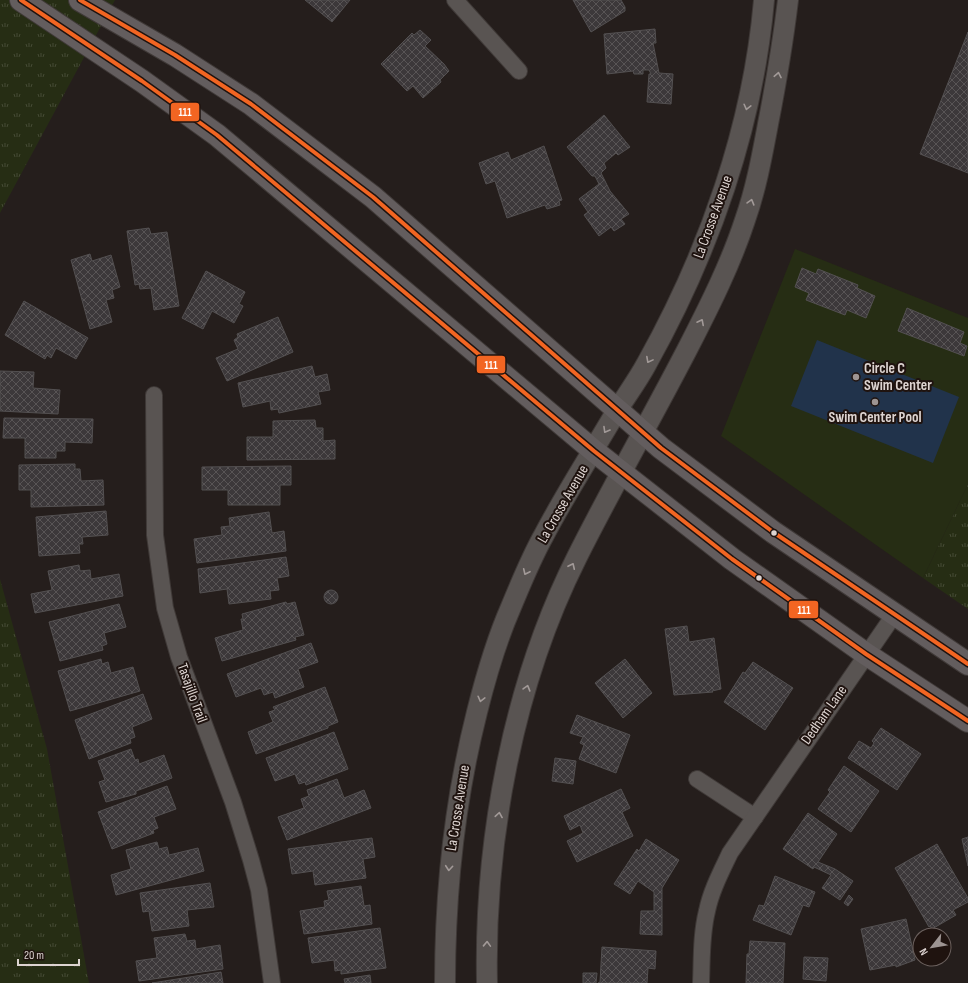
<svg xmlns="http://www.w3.org/2000/svg" width="968" height="983" font-family="'Sofia Sans Condensed',sans-serif">
<style>
.park{fill:url(#park-tufts)}
.pitch{fill:#262d14}
.water{fill:#21334b}
.building{fill:url(#building-cross-hatch);stroke:#535051}
.lines{fill:none;stroke-linecap:round;stroke-linejoin:round}
.minor-casing{stroke:#3f3937;stroke-width:18}
.tertiary-casing{stroke:#3f3937;stroke-width:22}
.secondary-casing{stroke:#3f3937;stroke-width:24}
.minor{stroke:#595452;stroke-width:16}
.tertiary{stroke:#595452;stroke-width:20}
.secondary{stroke:#635d5e;stroke-width:22}
.bus-1-casing{stroke:#1f130f;stroke-width:7}
.bus-1{stroke:#f26522;stroke-width:4}
.oneway{stroke:#a29a98}
.poi-dot{fill:#9d9492;stroke:#1f130f;stroke-width:1.5}
.bus-dot{fill:#ddd4d1;stroke:#1f130f;stroke-width:1.5}
.labels{text-anchor:middle;dominant-baseline:central;stroke-width:4;stroke-linejoin:round;paint-order:stroke}
.street-label{font-size:15px;fill:#ddd4d1;stroke:#1f130f}
.poi-label{font-size:15px;font-weight:bold;fill:#ddd4d1;stroke:#1f130f;text-anchor:start}
.line-badge{stroke:#1f130f;stroke-width:1.5}
.badge-label{font-size:11px;text-anchor:middle;font-weight:bold;fill:#fff}
</style>
<defs>
<pattern id="park-tufts" width="24" height="20" patternUnits="userSpaceOnUse"><rect width="24" height="20" fill="#262d14"/><path d="M3 7l-1-3M5 7V3M7 7l1-3M15 17l-1-3M17 17v-4M19 17l1-3" fill="none" stroke="#454b35"/></pattern>
<pattern id="building-cross-hatch" width="8" height="8" patternUnits="userSpaceOnUse"><rect width="8" height="8" fill="#3c383a"/><path d="M0 0l8 8M0 8l8-8" fill="none" stroke="#585455"/></pattern>
</defs>
<rect width="100%" height="100%" fill="#251e1c"/>
<g class="park">
<path d="M0,0H115L0,213Z"/>
<path d="M968,484V609L923,578Z"/>
<path d="M0,579L47,749L89,983H0Z"/>
</g>
<path class="pitch" d="M795,249L968,318V484L923,578L721,436Z"/>
<path class="water" d="M817,340L959,397L933,463L791,406Z"/>
<g class="building">
<path d="M305,0H350L332,22Z"/>
<path d="M573,0H621L625,7V11L591,32Z"/>
<path d="M655,29L656,43H653L659,73L673,74L671,104L647,102L649,74H651L649,70H643V74H634L633,71L607,74L604,34Z"/>
<path d="M420,30L431,40L425,46L444,64L449,71L440,80L441,82L423,98L413,86L407,91L381,64L412,33L414,35Z"/>
<path d="M968,32V173L920,154Z"/>
<path d="M604,115L630,147L618,155L616,153L604,163L606,168L601,173L610,191L629,214L621,219L625,224L614,231L611,227L599,236L584,215L588,212L579,199L599,184L595,176H592L567,147Z"/>
<path d="M544,146L562,200L559,201L560,205L547,209L545,205L507,218L495,181L486,184L479,163L508,152L511,160Z"/>
<path d="M149,228L151,234L167,232L179,306L154,310L151,288L140,289L139,284L135,285L127,231Z"/>
<path d="M90,254L92,261L111,255L120,287L112,290L114,298L106,300L112,322L90,329L71,260Z"/>
<path d="M802,268L816,274L818,269L858,285L857,288L875,296L866,318L847,310L845,315L806,300L809,293L795,287Z"/>
<path d="M206,271L245,292L239,304L243,306L234,323L212,311L203,329L182,318Z"/>
<path d="M24,301L88,338L76,359L56,348L51,358L47,355L45,359L5,335Z"/>
<path d="M907,308L964,332L960,343L967,346L964,356L898,331Z"/>
<path d="M278,317L293,352L227,381L216,358L238,349L234,340L238,337L237,334Z"/>
<path d="M312,366L315,377L327,374L330,390L318,392L321,404L279,413L278,409L271,410L270,401L243,407L238,383Z"/>
<path d="M0,371L34,372L33,388L60,390L58,414L0,411Z"/>
<path d="M4,418L93,419L92,443L65,442V451H56V458H25V438H3Z"/>
<path d="M315,420L316,428H323V441L335,440V459L247,460V437H273V421Z"/>
<path d="M75,464V469H80L81,481L103,480L104,505L31,507V490H19V465Z"/>
<path d="M291,466V485H280V505H228V490H202V467Z"/>
<path d="M106,511L108,535L82,537L83,544H79L80,553L39,556L36,517Z"/>
<path d="M269,512L272,533L284,531L286,551L197,563L194,539L222,535L221,527L230,526L229,518Z"/>
<path d="M286,557L289,576L277,578L279,590L270,591L271,599L229,604L227,589L200,593L198,569Z"/>
<path d="M79,565L80,571L90,570L91,579L119,574L123,596L35,613L31,594L52,590L48,571Z"/>
<circle cx="331" cy="597" r="7"/>
<path d="M286,602L287,604L295,602L304,635L295,637L296,640L222,661L215,638L243,630L241,619H243L242,614Z"/>
<path d="M119,604L126,627L104,633L107,644L102,646L103,650L60,661L49,622Z"/>
<path d="M687,626L689,642L714,638L721,689L712,691L713,692L674,695L665,629Z"/>
<path d="M311,643L318,662L298,669L304,687L275,698L273,692L264,695L261,688L236,697L227,674Z"/>
<path d="M101,659L102,664L108,662L111,673L133,667L140,691L70,711L58,671Z"/>
<path d="M625,659L652,693L623,718L595,683Z"/>
<path d="M753,662L793,688L765,730L724,702L743,672L745,673Z"/>
<path d="M325,687L338,722L328,726V728L256,754L248,732L273,722L269,712L275,710L273,707Z"/>
<path d="M143,694L152,719L132,727L135,737L130,739L131,743L89,759L75,720Z"/>
<path d="M577,715L630,735L616,773L579,759L584,745L580,743L583,737L570,733Z"/>
<path d="M881,728L921,754L897,790L848,758L859,741L871,748L874,743L872,741Z"/>
<path d="M334,732L348,769L306,785L305,782L299,784L295,774L275,781L266,758Z"/>
<path d="M131,749L135,760L138,759L139,764L164,755L172,778L136,791V794L106,802L99,782L105,780L98,761Z"/>
<path d="M555,758L576,761L573,784L552,781Z"/>
<path d="M844,766L879,791L851,832L818,809L830,792L828,790Z"/>
<path d="M337,779L344,798L364,790L371,808L287,840L278,817L304,808L301,799L309,796L307,790Z"/>
<path d="M167,786L176,809L154,817L158,828L153,830L154,833L112,849L98,812Z"/>
<path d="M621,789L630,808L622,812L633,836L577,862L567,841L583,833L580,825L570,830L564,816Z"/>
<path d="M808,813L837,834L818,862L835,869L853,881L840,900L822,888L831,875L814,867L813,869L783,849Z"/>
<path d="M968,837V866L962,839Z"/>
<path d="M372,838L375,857L363,859L366,878L315,885L313,871L292,874L288,849Z"/>
<path d="M646,839L679,860L662,888V935L640,934L641,911H654V892L638,881L630,894L614,884L637,849L639,851Z"/>
<path d="M157,842L159,849L167,847L169,855L198,848L204,871L116,895L111,875L131,869L126,850Z"/>
<path d="M937,844L968,898V902L953,910L956,915L932,929L930,926L929,927L895,868Z"/>
<path d="M775,876L815,892L809,907L803,905L791,935L753,920L759,905L764,906Z"/>
<path d="M210,883L214,907L187,910L189,926L152,931L149,911L143,912L140,893Z"/>
<path d="M361,886L364,906L370,905L372,924L304,934L300,911L325,907L324,901L329,900L327,891Z"/>
<path d="M849,895L853,899L848,906L844,903Z"/>
<path d="M906,919L915,960L896,967V965L870,970L861,929Z"/>
<path d="M380,928L386,968L341,974V970L335,971L334,960L312,963L308,938Z"/>
<path d="M185,934L187,941L195,940L196,949L220,945L223,969L139,981L136,961L157,958L154,938Z"/>
<path d="M750,941L785,943L783,983H746L747,954H749Z"/>
<path d="M602,947L656,951L655,969L648,968L647,983H598L600,982Z"/>
<path d="M804,957L828,958L826,981L803,979Z"/>
<path d="M221,972L223,983H152Z"/>
<path d="M583,973H597L596,983H583Z"/>
<path d="M370,975L371,983H345L344,979Z"/>
</g>
<g class="lines">
<defs>
<g id="minor">
<path d="M455,0L519,71"/>
<path d="M154,395L155,535L165,608L179,657L233,802L251,860L259,890L272,983"/>
<path d="M697,779L755,817"/>
<path d="M701,983C702,959 701,935 707,911C711,891 721,872 730,853L894,615"/>
</g>
<g id="tertiary">
<path d="M445,983C445,890 454,803 477,712C486,676 496,641 511,607C521,583 531,558 544,535C566,493 592,453 616,412C626,396 638,380 647,363C709,252 753,127 764,0"/>
<path d="M487,983C484,841 513,684 577,557C613,485 653,416 690,344C710,305 731,263 745,220C756,189 762,156 768,124C776,83 783,42 788,0"/>
</g>
<g id="secondary">
<path d="M21,0L142,81L217,135L594,451L732,559L866,654L968,721"/>
<path d="M80,0L175,55L251,104L373,197L661,448L773,532L968,664"/>
</g>
</defs>
<use href="#minor" class="minor-casing"/>
<use href="#tertiary" class="tertiary-casing"/>
<use href="#secondary" class="secondary-casing"/>
<use href="#minor" class="minor"/>
<use href="#tertiary" class="tertiary"/>
<use href="#secondary" class="secondary"/>
<defs>
<g id="bus-1">
<path d="M21,0L142,81L217,135L594,451L732,559L866,654L968,721"/>
<path d="M80,0L175,55L251,104L373,197L661,448L773,532L968,664"/>
</g>
</defs>
<use href="#bus-1" class="bus-1-casing"/>
<use href="#bus-1" class="bus-1"/>
</g>
<defs><path id="oneway-chevron" d="M-2-3.5L2.5 0L-2 3.5" fill="none" stroke-width="1.6" stroke-linecap="round" stroke-linejoin="round"/></defs>
<g class="oneway">
<use href="#oneway-chevron" transform="translate(778 75) rotate(-79)"/>
<use href="#oneway-chevron" transform="translate(747 107) rotate(104)"/>
<use href="#oneway-chevron" transform="translate(751 202) rotate(-74)"/>
<use href="#oneway-chevron" transform="translate(701 322) rotate(-63)"/>
<use href="#oneway-chevron" transform="translate(649 360) rotate(118)"/>
<use href="#oneway-chevron" transform="translate(606 430) rotate(120)"/>
<use href="#oneway-chevron" transform="translate(572 566) rotate(-65)"/>
<use href="#oneway-chevron" transform="translate(526 572) rotate(115)"/>
<use href="#oneway-chevron" transform="translate(527 688) rotate(-74)"/>
<use href="#oneway-chevron" transform="translate(481 699) rotate(104)"/>
<use href="#oneway-chevron" transform="translate(499 815) rotate(-81)"/>
<use href="#oneway-chevron" transform="translate(449 868) rotate(95)"/>
<use href="#oneway-chevron" transform="translate(487 944) rotate(-88)"/>
</g>
<g class="poi-dot">
<circle cx="856" cy="377" r="4"/>
<circle cx="875" cy="402" r="4"/>
</g>
<g class="bus-dot">
<circle cx="774" cy="533" r="3.5"/>
<circle cx="759" cy="578" r="3.5"/>
</g>
<g class="labels">
<g class="street-label">
<text transform="translate(713 217) rotate(-70)">La Crosse Avenue</text>
<text transform="translate(563 504) rotate(-60)">La Crosse Avenue</text>
<text transform="translate(192 693) rotate(70)">Tasajillo Trail</text>
<text transform="translate(824 715) rotate(-55)">Dedham Lane</text>
<text transform="translate(458 808) rotate(-81)">La Crosse Avenue</text>
</g>
<g class="poi-label">
<text x="864" y="368">Circle C<tspan x="864" dy="17">Swim Center</tspan></text>
<text x="875" y="417" text-anchor="middle">Swim Center Pool</text>
</g>
</g>
<g class="line-badge">
<rect x="170" y="102" width="30" height="20" rx="4" fill="#f26522"/>
<rect x="476" y="355" width="30" height="19" rx="4" fill="#f26522"/>
<rect x="788" y="600" width="31" height="19" rx="4" fill="#f26522"/>
</g>
<g class="badge-label">
<text x="185" y="116">111</text>
<text x="491" y="369">111</text>
<text x="804" y="614">111</text>
</g>
<g transform="translate(932 947) rotate(239)"><circle r="19" fill="#1f130f" stroke="#6b605d"/>
<path d="M0-3L7 15L0 10L-7 15Z" fill="#9d9492"/>
<text y="-6" font-size="11" font-weight="bold" text-anchor="middle" fill="#ddd4d1">N</text>
</g>
<path d="M18 959v6h61v-6" fill="none" stroke="#ddd4d1" stroke-width="2"/>
<text x="24" y="959" font-size="12" fill="#ddd4d1" stroke="#1f130f" stroke-width="3" paint-order="stroke">20 m</text>
</svg>
